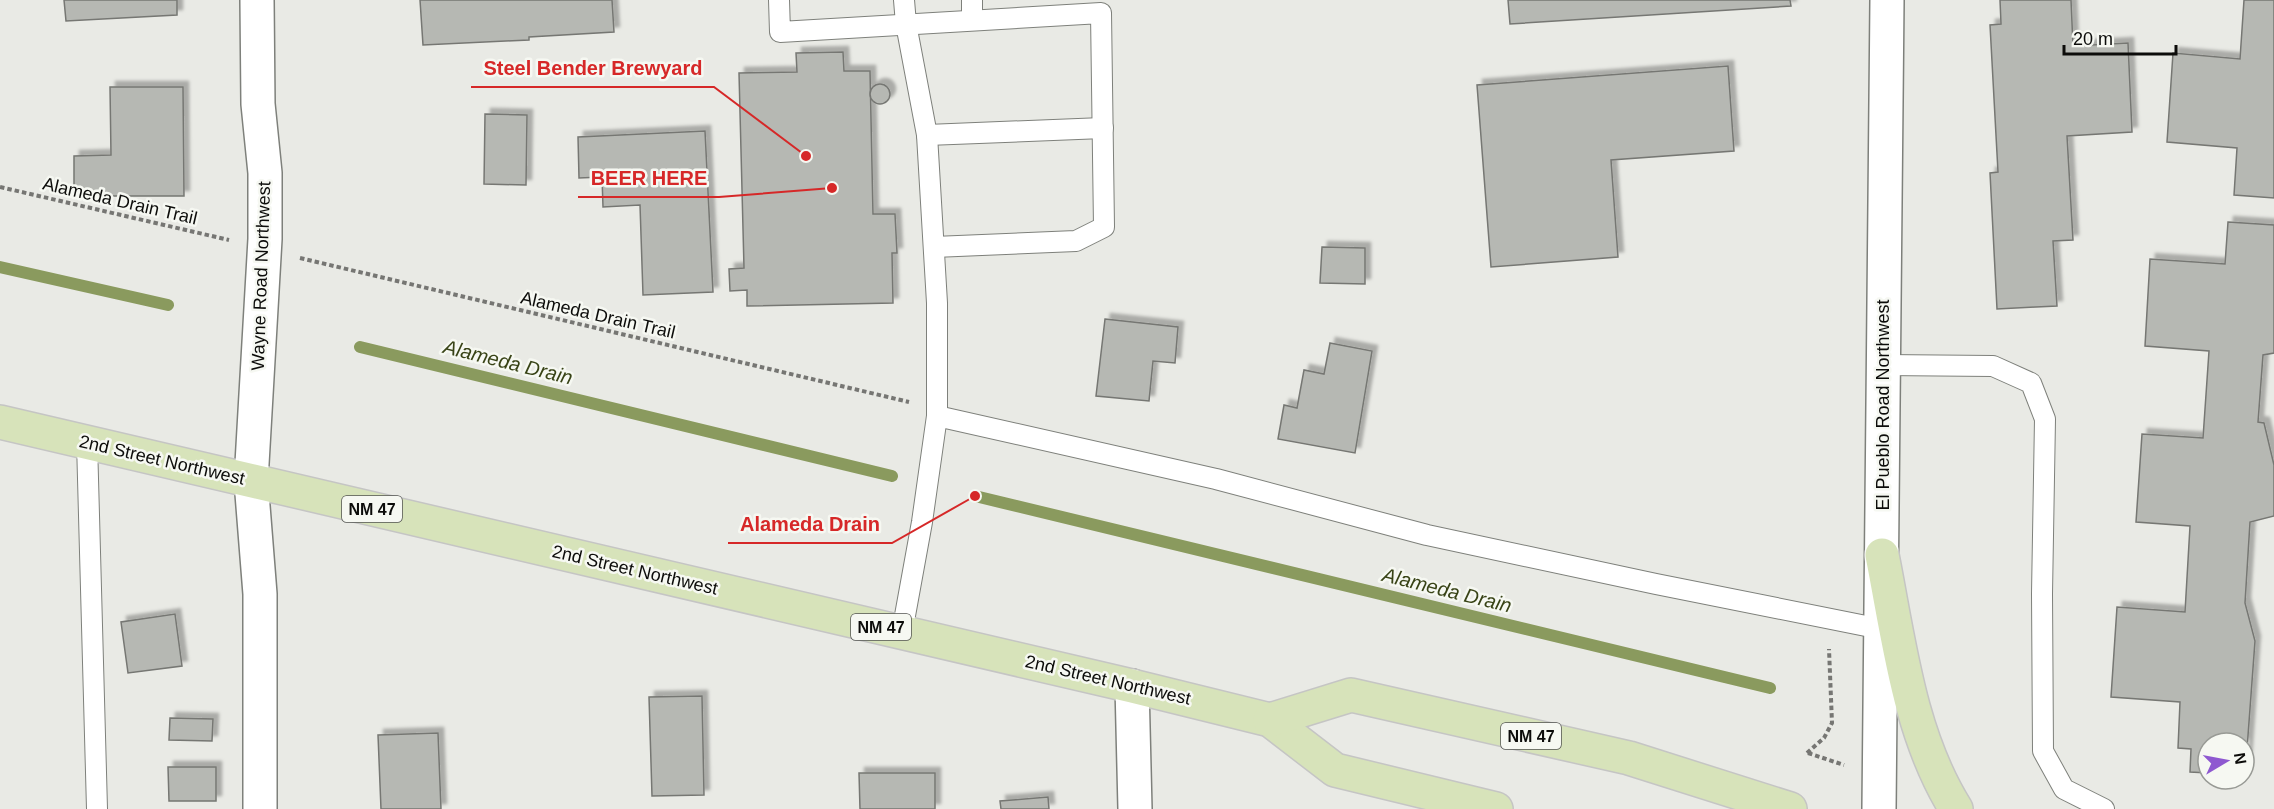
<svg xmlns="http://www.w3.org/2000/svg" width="2274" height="809" font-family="Arial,sans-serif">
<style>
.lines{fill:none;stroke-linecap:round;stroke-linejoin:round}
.stream{stroke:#8a9a5e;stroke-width:12}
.building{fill:#b6b8b3;stroke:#767773;stroke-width:1.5;filter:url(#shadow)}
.lane-casing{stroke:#7e807b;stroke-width:22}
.street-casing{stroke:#7e807b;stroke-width:36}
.secondary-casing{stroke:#7e807b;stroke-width:36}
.primary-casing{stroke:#c5c5c4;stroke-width:36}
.path{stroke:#767673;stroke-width:4;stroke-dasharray:4.5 3;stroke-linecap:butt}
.lane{stroke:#fff;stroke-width:20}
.street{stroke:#fff;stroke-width:33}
.secondary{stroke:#fff;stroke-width:33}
.primary{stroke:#d7e3ba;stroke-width:33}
.labels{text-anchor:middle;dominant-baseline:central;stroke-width:5;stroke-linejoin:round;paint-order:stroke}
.shield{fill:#f6f8f2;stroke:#525350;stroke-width:1.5}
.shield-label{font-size:16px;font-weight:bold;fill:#0c0c0a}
.street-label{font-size:18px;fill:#0c0c0a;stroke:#f6f8f2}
.water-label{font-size:20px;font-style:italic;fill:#384316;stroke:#f6f8f2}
.leader{fill:none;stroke:#d62828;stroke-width:2}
.callout-dot{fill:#d62828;stroke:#f6f8f2;stroke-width:2}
.callout-label{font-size:20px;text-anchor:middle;font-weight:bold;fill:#d62828;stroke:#f6f8f2;stroke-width:5;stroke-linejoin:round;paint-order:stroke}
</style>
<defs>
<filter id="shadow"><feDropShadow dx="5.5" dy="-5.5" stdDeviation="1.5" flood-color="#0004"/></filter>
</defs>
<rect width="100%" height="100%" fill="#e9eae5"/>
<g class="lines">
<g class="stream">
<path d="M0,267L168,305"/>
<path d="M360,347L892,476"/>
<path d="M975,496L1770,688"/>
</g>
</g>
<g class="building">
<path d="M64,0H177V15L66,21Z"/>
<path d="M420,0H612L614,32L529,37V40L423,45Z"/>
<path d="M1508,0H1790L1791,6L1510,24Z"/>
<path d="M2000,0H2071L2073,46L2128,43L2132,132L2067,136L2073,240L2053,241L2057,306L1997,309L1990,173L1998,172L1990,25L2001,24Z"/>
<path d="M2244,0H2274V198L2234,195L2237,148L2167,142L2173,53L2240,59Z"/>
<path d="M843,52L844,71H870L873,214H895L897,253H892L893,303L747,306V290L730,291L729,269L744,268L739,73L797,72L796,53Z"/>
<path d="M1728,66L1734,151L1611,160L1618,257L1491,267L1477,85Z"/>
<circle cx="880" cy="94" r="10"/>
<path d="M110,87H183L184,196H74V156L111,155Z"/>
<path d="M485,114L527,115L526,185L484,184Z"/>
<path d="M705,131L713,292L643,295L640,205L603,207L602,177L579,178L578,137Z"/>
<path d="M2228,222L2274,225V353L2263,355L2258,422L2264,423L2274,465V516L2250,522L2245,603L2255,641L2245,776L2244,743H2208V773L2190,772L2191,749L2178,748L2180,702L2111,697L2117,607L2185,612L2190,526L2136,522L2142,434L2203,438L2209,351L2145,346L2150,259L2225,264Z"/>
<path d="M1322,247L1365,248V284L1320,283Z"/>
<path d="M1105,319L1178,327L1175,363L1153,361L1149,401L1096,396Z"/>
<path d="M1330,343L1372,351L1355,453L1278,439L1284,405L1297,408L1304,370L1324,374Z"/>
<path d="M175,614L182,666L128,673L121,622Z"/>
<path d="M702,696L704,795L652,796L649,697Z"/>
<path d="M170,718L213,719L212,741L169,740Z"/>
<path d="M438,733L441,809H381L378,735Z"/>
<path d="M168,767H216V801H169Z"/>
<path d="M859,773H935V809H860Z"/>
<path d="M1048,797L1049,809H1001L1000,801Z"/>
</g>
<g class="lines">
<defs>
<g id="lane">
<path d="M779,0L780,32L1101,13L1104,227L1076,241L934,247"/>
<path d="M904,0L906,24L927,135L937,303V416"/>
<path d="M972,0V20"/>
<path d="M927,135L1103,128"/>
<path d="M1883,365L1993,366L2031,383L2045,419L2042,594L2043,751L2064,789L2104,809"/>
<path d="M87,442L97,809"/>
<path d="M902,632L922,522L937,416L1216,479L1427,535L1656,584L1881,629"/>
</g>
<g id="street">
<path d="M257,0L258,104L265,173V239L251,481L260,594V809"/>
<path d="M1132,686L1135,809"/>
</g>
<path id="secondary" d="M1879,809L1887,0"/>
<g id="primary">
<path d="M0,422L1132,686L1270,720L1335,770L1496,809"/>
<path d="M1882,555C1899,641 1909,734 1956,809"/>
<path d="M1270,720L1351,695L1629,758L1790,809"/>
</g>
</defs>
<use href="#lane" class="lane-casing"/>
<use href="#street" class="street-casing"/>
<use href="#secondary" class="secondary-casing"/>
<use href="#primary" class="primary-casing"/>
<g class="path">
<path d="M0,187L229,240"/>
<path d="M300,258L909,402"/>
<path d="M1807,753L1824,738L1832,723L1829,649"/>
<path d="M1808,753L1844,765"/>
</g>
<use href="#lane" class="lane"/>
<use href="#street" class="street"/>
<use href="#secondary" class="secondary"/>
<use href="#primary" class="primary"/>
</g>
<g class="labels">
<g class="shield">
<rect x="342" y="496" width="60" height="26" rx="4.5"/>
<rect x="851" y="614" width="60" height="26" rx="4.5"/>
<rect x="1501" y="723" width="60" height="26" rx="4.5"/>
</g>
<g class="shield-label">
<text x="372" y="509">NM 47</text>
<text x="881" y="627">NM 47</text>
<text x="1531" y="736">NM 47</text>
</g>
<g class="street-label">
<text transform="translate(120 201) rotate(13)">Alameda Drain Trail</text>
<text transform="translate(261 276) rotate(-88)">Wayne Road Northwest</text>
<text transform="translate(598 315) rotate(13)">Alameda Drain Trail</text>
<text transform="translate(1883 405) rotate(-90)">El Pueblo Road Northwest</text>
<text transform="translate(162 460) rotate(13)">2nd Street Northwest</text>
<text transform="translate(635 570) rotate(13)">2nd Street Northwest</text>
<text transform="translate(1108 680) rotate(13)">2nd Street Northwest</text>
</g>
<g class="water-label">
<text transform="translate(508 362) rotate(14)">Alameda Drain</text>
<text transform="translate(1447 590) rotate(14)">Alameda Drain</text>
</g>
</g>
<path class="leader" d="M806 156L714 87H471M832 188L719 197H578M975 496L892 543H728"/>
<g class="callout-dot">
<circle cx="806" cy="156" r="6"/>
<circle cx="832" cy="188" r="6"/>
<circle cx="975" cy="496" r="6"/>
</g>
<g class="callout-label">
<text x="593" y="75">Steel Bender Brewyard</text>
<text x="649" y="185">BEER HERE</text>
<text x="810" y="531">Alameda Drain</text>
</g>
<g transform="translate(2226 761) rotate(80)"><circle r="28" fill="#f6f8f2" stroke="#989a95" stroke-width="1.5"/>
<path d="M0-4.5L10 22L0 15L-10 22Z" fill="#8e58d0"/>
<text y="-9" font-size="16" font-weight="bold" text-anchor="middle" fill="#0c0c0a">N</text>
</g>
<path d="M2064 45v9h112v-9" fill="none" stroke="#0c0c0a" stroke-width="3"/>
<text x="2073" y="45" font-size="18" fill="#0c0c0a" stroke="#f6f8f2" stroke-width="4.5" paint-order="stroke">20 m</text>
</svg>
